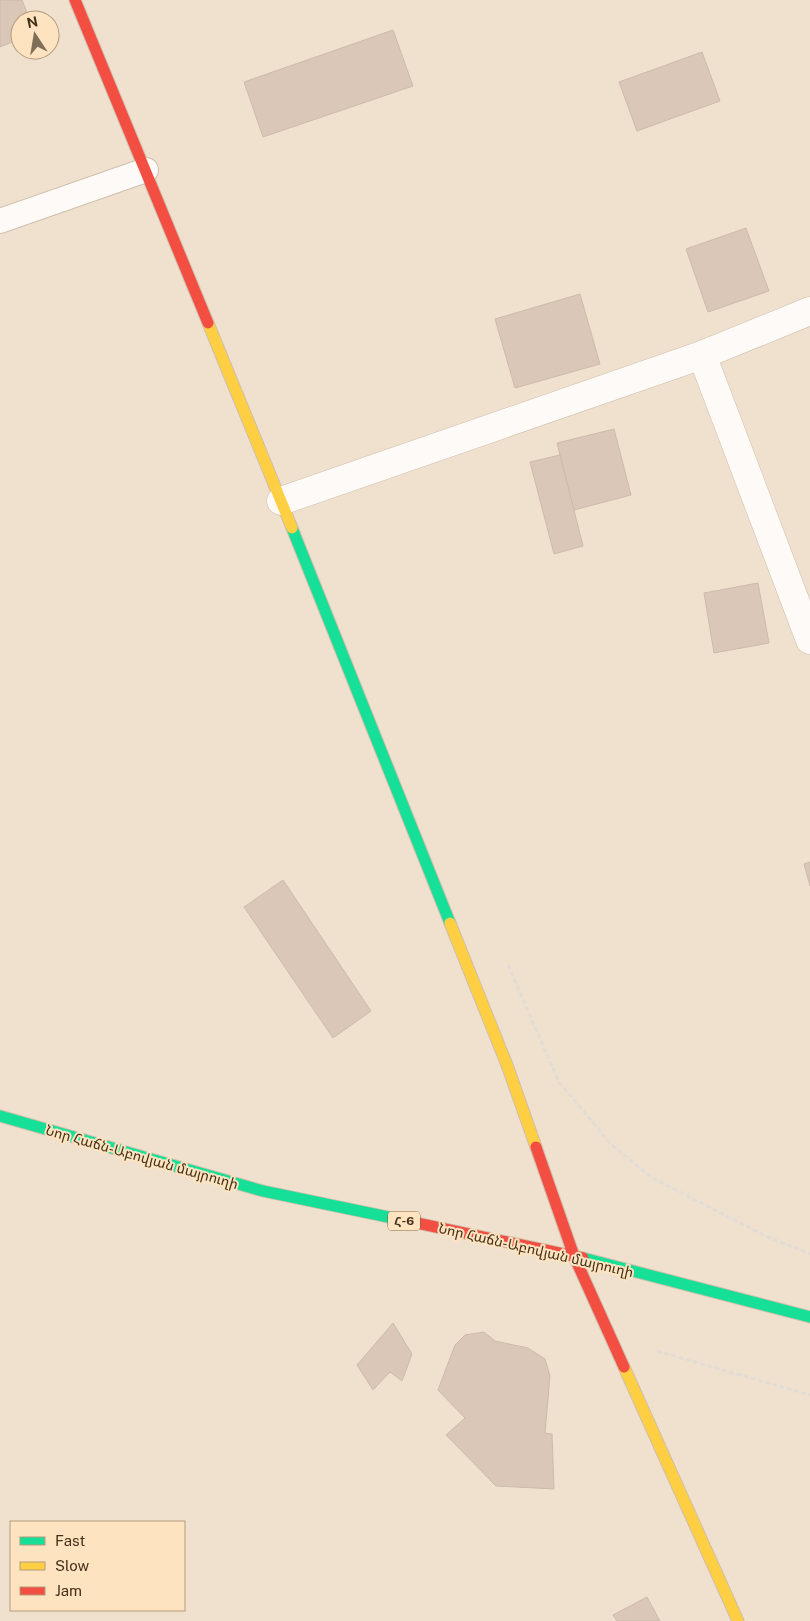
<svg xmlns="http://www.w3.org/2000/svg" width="810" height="1621" font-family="'Public Sans','Noto Sans Armenian',sans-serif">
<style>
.building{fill:#dac7b7;stroke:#cdbaab}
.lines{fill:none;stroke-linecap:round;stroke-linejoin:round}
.lane-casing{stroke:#cfbfac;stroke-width:26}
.street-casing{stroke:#cfbfac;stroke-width:29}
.fast-casing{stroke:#cfbfac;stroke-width:13}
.slow-casing{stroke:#cfbfac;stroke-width:13}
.jam-casing{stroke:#cfbfac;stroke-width:13}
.path{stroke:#e2dcd5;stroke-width:3;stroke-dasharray:5 2.5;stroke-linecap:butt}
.lane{stroke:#fdfaf8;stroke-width:24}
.street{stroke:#fdfaf8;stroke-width:28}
.fast{stroke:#16e098;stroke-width:11}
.slow{stroke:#ffcf43;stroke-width:11}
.jam{stroke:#f24e42;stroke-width:11}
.labels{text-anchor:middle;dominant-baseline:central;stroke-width:4;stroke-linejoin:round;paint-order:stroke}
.shield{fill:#fee3c0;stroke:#7a664a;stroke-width:1}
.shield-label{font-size:12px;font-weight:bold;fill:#423018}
.street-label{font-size:14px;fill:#423018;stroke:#fee3c0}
</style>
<rect width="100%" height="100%" fill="#f0e1ce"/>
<g class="building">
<path d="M0,0H22L30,20H20V39L0,47Z"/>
<path d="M393,30L413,86L263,137L244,82Z"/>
<path d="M702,52L720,101L637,131L619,82Z"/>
<path d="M746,228L769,291L708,312L686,249Z"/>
<path d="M580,294L600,364L515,388L495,319Z"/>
<path d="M614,429L631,495L574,510L557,443Z"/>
<path d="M560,455L583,546L554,554L530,462Z"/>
<path d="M758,583L769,643L714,653L704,593Z"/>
<path d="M810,862V886L804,864Z"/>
<path d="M283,880L371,1011L333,1038L244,907Z"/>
<path d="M393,1323L412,1354L402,1381L390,1372L373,1390L357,1365Z"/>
<path d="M484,1332L495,1341L528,1348L545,1359L550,1376L545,1433L552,1434L554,1489L496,1486L446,1435L465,1418L438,1390L455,1345L465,1335Z"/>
<path d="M647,1597L660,1621H617L613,1615Z"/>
</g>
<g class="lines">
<defs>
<path id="lane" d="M0,221L146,170"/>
<g id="street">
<path d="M702,355L810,311"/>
<path d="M281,501L702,355L810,640"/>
</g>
<g id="fast">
<path d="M292,528L450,923"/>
<path d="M0,1116L263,1191L393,1218"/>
<path d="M583,1258L810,1317"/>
</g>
<g id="slow">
<path d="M208,323L292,528"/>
<path d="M450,923L507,1065L536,1147"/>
<path d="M624,1367L738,1621"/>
</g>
<g id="jam">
<path d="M75,0L208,323"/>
<path d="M536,1147L574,1256L624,1367"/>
<path d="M393,1218L583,1258"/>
</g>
</defs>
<use href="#lane" class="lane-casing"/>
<use href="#street" class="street-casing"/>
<use href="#fast" class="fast-casing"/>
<use href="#slow" class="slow-casing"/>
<use href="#jam" class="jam-casing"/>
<g class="path">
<path d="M508,965L559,1082L611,1144L652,1178L768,1237L810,1254"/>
<path d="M657,1351L810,1395"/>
</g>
<use href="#lane" class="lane"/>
<use href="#street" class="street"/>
<use href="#fast" class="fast"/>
<use href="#slow" class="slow"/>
<use href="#jam" class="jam"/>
</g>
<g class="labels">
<rect class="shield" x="388" y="1211.5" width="32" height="19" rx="4"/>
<g class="shield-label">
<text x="404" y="1221">Հ-6</text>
</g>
<g class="street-label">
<text transform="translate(142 1157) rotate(16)">Նոր Հաճն-Աբովյան մայրուղի</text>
<text transform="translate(536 1250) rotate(13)">Նոր Հաճն-Աբովյան մայրուղի</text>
</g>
</g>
<rect x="10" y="1521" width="175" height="90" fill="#fee3c0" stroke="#b39b7d"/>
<rect x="20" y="1537" width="25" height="8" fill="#16e098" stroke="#b39b7d"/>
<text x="55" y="1546" font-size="15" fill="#423018">Fast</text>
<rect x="20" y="1562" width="25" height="8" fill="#ffcf43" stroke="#b39b7d"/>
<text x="55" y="1571" font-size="15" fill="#423018">Slow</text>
<rect x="20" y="1587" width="25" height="8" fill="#f24e42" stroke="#b39b7d"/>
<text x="55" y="1596" font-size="15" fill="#423018">Jam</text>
<g transform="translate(35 35) rotate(348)"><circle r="24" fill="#fee3c0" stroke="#b39b7d"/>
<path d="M0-4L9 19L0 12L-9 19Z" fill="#7f6e58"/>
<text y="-8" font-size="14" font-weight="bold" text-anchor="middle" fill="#423018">N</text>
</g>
</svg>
